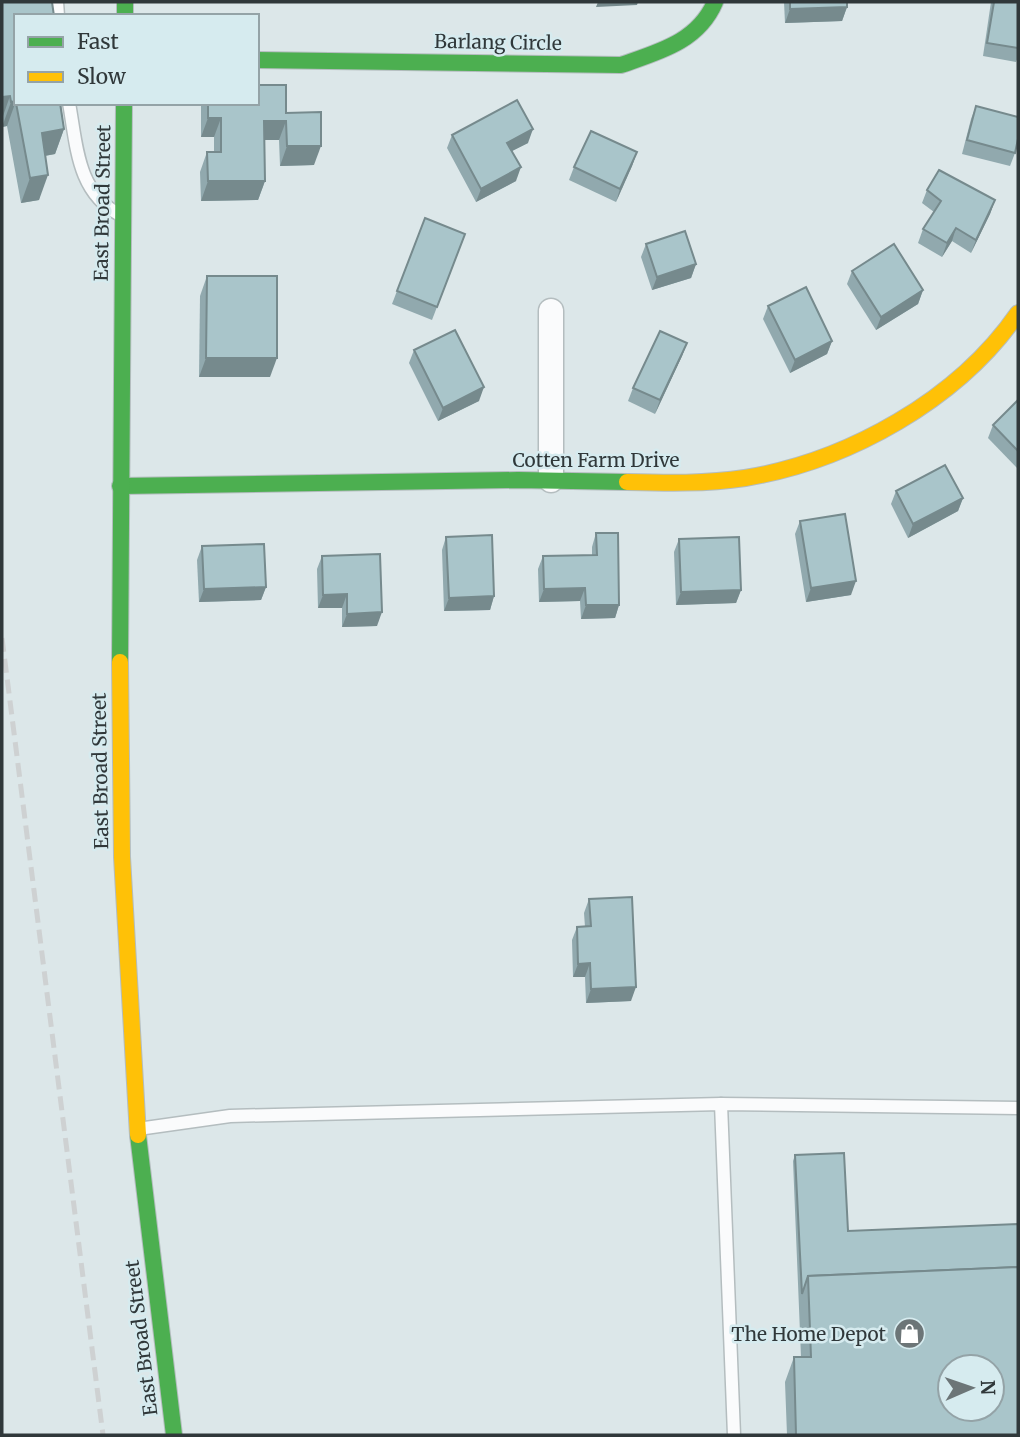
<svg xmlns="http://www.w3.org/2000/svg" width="1020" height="1437" font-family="Merriweather,serif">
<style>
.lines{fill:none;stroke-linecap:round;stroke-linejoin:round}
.lane-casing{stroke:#b4bdbf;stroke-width:15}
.street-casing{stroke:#b4bdbf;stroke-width:27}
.fast-casing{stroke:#b4bdbf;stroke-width:18}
.slow-casing{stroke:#b4bdbf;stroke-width:18}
.lane{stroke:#fafbfc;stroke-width:12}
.street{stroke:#fafbfc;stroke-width:24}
.fast{stroke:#4caf50;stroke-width:16}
.slow{stroke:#ffc107;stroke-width:16}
.rail{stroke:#ced1d2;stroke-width:5;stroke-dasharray:14 7;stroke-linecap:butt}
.wall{fill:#91a9ae}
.shaded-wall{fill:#768a8d}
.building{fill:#a9c5ca;stroke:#768a8d;stroke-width:2;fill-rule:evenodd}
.labels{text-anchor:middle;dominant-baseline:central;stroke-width:5;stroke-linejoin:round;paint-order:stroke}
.street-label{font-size:19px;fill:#30383a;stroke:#d6ebef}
.poi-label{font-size:19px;fill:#30383a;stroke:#d6ebef;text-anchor:end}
</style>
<rect width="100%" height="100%" fill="#dce7e9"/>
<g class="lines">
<defs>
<g id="lane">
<path d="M57,2L58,16"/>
<path d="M69,103C77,147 77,192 120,215"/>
<path d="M721,1104L734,1435"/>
<path d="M138,1129L230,1116L721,1104L1018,1108"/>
</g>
<path id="street" d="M551,311V480"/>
<g id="fast">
<path d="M125,2V16"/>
<path d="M257,60L621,65C658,52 698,42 715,2"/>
<path d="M120,486L518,480L627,482"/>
<path d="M120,662L124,103"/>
<path d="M138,1135L174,1435"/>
</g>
<g id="slow">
<path d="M627,482C666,483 706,484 745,478C848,461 958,400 1018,313"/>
<path d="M120,662L122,857L138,1135"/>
</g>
</defs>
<use href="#lane" class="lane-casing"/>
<use href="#street" class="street-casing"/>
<use href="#fast" class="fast-casing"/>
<use href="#slow" class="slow-casing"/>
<use href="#lane" class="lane"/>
<use href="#street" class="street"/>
<use href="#fast" class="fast"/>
<use href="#slow" class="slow"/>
<path class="rail" d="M2,638L103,1435"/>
</g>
<g class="wall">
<path d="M2,2L16,103H61L64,129L55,154L45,156L39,200L21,203L7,126L2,127Z"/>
<path d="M784,2H847V7L842,21L785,23Z"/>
<path d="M991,2H1018V57L1016,62L983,56Z"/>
<path d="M201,103H257L286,113L314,165L280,166L279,140H264L265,181L258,200L201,201L200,172L207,152H214V137H201Z"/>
<path d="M976,106L1015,153L1010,166L962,154L971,119Z"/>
<path d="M452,135L528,143L512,151L516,181L476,202L447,148Z"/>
<path d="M637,152L632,166L616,202L569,180L574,167Z"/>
<path d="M927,190L995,200L990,214L971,253L952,241L942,257L918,243L923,229L934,212L922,203Z"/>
<path d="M425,218L465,234L432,320L392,304Z"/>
<path d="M646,244L696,264L691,278L652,290L641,257Z"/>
<path d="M852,271L923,290L918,304L876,330L847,284Z"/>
<path d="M207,276L270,377H199L200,296Z"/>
<path d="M768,306L832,341L827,354L790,373L763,319Z"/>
<path d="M687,343L682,356L655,414L628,401L633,388Z"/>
<path d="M414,350L479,401L438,421L409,363Z"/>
<path d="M1018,400V467L1017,468L988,438L993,425Z"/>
<path d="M896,491L963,498L958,511L908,538L891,504Z"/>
<path d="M800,521L851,595L806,602L795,534Z"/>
<path d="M596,533L619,605L615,618L581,619L580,601L539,602L538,569L543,556L592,555V547Z"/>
<path d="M446,537L494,596L490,610L444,611L442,550Z"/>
<path d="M679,539L741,590L736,603L676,605L674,552Z"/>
<path d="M202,546L266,587L261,600L199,602L197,560Z"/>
<path d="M322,556L377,626L342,627V608H318L317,569Z"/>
<path d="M589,899L631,1001L586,1003L585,977H573L572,940L577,927H585L584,913Z"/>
<path d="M795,1155L848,1231L1018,1435H787L785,1382L794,1357H801L793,1161Z"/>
</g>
<g class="shaded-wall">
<path d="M598,2H638L637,5L596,7Z"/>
<path d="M847,7L842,21L785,23L790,9Z"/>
<path d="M10,96L2,119V97Z"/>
<path d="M16,101L7,126L2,127L11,102Z"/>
<path d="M208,118H221L214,137H201Z"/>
<path d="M264,121H286L279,140H257Z"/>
<path d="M64,129L55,154L32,158L42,133Z"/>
<path d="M533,129L528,143L502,156L507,143Z"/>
<path d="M287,146H321L314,165L280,166Z"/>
<path d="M637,152L632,166L616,202L620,189Z"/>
<path d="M521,167L516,181L476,202L481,189Z"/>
<path d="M48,175L39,200L21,203L30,178Z"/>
<path d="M208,181H265L258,200L201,201Z"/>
<path d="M995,200L990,214L971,253L976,240Z"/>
<path d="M956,228L952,241L942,257L947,243Z"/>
<path d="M696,264L691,278L652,290L657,277Z"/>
<path d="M923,290L918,304L876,330L881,317Z"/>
<path d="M832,341L827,354L790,373L795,360Z"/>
<path d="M687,343L682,356L655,414L660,400Z"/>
<path d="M206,358H277L270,377H199Z"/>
<path d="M484,387L479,401L438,421L443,408Z"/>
<path d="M963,498L958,511L908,538L913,524Z"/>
<path d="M856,581L851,595L806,602L811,588Z"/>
<path d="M266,587L261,600L199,602L204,589Z"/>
<path d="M585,588L580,601L539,602L544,589Z"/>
<path d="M741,590L736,603L676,605L681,592Z"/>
<path d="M347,594L342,608H318L323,595Z"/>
<path d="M494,596L490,610L444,611L449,598Z"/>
<path d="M586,605H619L615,618L581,619Z"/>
<path d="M382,612L377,626L342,627L347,614Z"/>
<path d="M590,963L585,977H573L578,964Z"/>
<path d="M636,987L631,1001L586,1003L591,989Z"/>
</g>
<g class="building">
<path d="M2,2H52L54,16H16V101L11,102L10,96L2,97Z"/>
<path d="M790,2H847V7L790,9Z"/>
<path d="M994,2H1018V48L987,43Z"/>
<path d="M257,85H286V113L321,112V146H287L286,121H264L265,181H208L207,152H221V118H208V103H257Z"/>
<path d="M517,100L533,129L507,143L521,167L481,189L452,135Z"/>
<path d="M16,103H60L64,129L42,133L48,175L30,178Z"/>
<path d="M976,106L1018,117V139L1015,153L967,140Z"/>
<path d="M591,131L637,152L620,189L574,167Z"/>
<path d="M939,170L995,200L976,240L956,228L947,243L923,229L941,201L927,190Z"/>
<path d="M425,218L465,234L437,307L397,291Z"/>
<path d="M685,231L696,264L657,277L646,244Z"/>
<path d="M894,244L923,290L881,317L852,271Z"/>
<path d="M207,276H277V358H206Z"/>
<path d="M806,287L832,341L795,360L768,306Z"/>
<path d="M455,330L484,387L443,408L414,350Z"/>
<path d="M660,331L687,343L660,400L633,388Z"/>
<path d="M1018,400V451L993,425Z"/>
<path d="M945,465L963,498L913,524L896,491Z"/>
<path d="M845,514L856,581L811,588L800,521Z"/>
<path d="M596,533H618L619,605H586L585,588L544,589L543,556L597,555Z"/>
<path d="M492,535L494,596L449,598L446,537Z"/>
<path d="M739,537L741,590L681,592L679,539Z"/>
<path d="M264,544L266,587L204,589L202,546Z"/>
<path d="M380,554L382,612L347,614V594L323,595L322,556Z"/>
<path d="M632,897L636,987L591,989L590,963L578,964L577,927L591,926L589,899Z"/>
<path d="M844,1153L848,1231L1018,1224V1267L808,1276L802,1294L795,1155Z"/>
<path d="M1018,1267V1435H796L794,1357H811L808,1276ZM950,1367H992V1409H950Z"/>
</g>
<defs>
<symbol id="shop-disc" viewBox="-11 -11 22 22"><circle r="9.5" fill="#6c7577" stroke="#d6ebef"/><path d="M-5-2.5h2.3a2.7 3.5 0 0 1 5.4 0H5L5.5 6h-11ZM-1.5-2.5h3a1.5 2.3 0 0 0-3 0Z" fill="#fff"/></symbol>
</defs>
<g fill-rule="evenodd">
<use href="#shop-disc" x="892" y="1316" width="35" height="35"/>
</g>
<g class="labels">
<g class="street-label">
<text transform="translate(498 42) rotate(1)">Barlang Circle</text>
<text transform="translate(102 203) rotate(-89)">East Broad Street</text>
<text x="596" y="460">Cotten Farm Drive</text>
<text transform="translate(100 771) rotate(-91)">East Broad Street</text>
<text transform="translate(141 1338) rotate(-97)">East Broad Street</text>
</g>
<g class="poi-label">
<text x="886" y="1334">The Home Depot</text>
</g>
</g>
<rect width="1020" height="1437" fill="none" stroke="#30383a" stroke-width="7"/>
<rect x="14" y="14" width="245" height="91" fill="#d6ebef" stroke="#94a3a7" stroke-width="2"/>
<rect x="28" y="37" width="35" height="10" fill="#4caf50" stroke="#94a3a7" stroke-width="2"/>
<text x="77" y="49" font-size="21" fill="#30383a">Fast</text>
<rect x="28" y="72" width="35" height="10" fill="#ffc107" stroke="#94a3a7" stroke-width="2"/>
<text x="77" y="84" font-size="21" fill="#30383a">Slow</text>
<g transform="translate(971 1388) rotate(88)"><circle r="33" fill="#d6ebef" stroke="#94a3a7" stroke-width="2"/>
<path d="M0-5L12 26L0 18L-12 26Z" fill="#6c7577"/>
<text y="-10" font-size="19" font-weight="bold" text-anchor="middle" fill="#30383a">N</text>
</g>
</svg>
